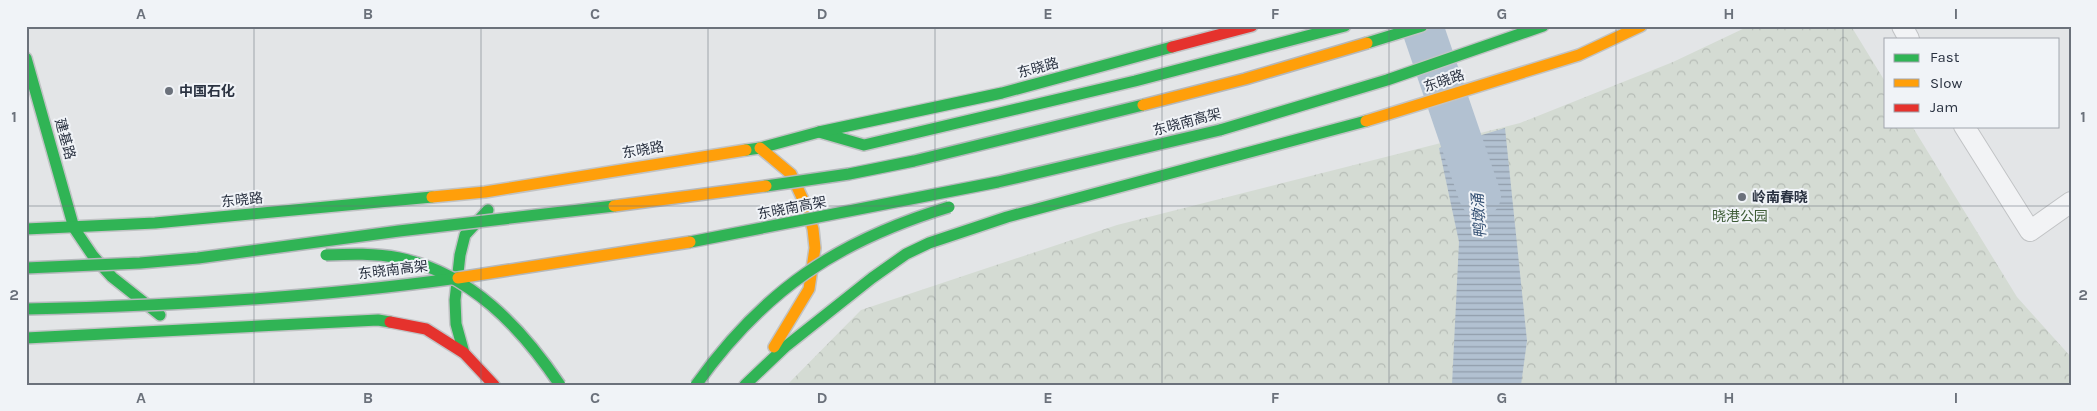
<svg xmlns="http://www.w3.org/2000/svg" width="2097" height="411" font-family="Karla,'Noto Sans SC',sans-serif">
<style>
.park{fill:url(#park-crowns)}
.water{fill:url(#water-rules)}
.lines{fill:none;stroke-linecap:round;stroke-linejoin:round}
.river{stroke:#b2c1d1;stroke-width:42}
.street-casing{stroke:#c1c3c5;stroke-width:22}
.fast-casing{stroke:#c1c3c5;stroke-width:14}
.slow-casing{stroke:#c1c3c5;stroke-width:14}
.jam-casing{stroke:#c1c3c5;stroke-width:14}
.street{stroke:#f2f3f5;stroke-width:20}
.fast{stroke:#30b455;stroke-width:11}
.slow{stroke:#ff9f0a;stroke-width:11}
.jam{stroke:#e5322d;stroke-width:11}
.fast-bridge-casing{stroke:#b5b8bc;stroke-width:14;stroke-linecap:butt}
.slow-bridge-casing{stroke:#b5b8bc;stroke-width:14;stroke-linecap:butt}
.fast-bridge{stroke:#30b455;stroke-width:11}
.slow-bridge{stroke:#ff9f0a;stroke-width:11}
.grid{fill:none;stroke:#6b717b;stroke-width:1;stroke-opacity:0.55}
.poi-dot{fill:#6b717b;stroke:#f0f3f7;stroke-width:2}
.labels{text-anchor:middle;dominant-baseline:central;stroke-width:4;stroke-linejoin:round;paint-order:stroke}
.street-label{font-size:14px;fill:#2a3241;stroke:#f0f3f7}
.poi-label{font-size:14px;font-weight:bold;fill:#2a3241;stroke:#f0f3f7;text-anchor:start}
.park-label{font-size:14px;fill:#3e5c37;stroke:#f0f3f7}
.water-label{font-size:15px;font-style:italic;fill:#355174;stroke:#f0f3f7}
.neatline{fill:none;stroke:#6b717b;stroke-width:2}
.grid-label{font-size:16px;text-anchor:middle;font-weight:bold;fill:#6b717b}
</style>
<defs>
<pattern id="park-crowns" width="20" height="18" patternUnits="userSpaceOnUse" patternTransform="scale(1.25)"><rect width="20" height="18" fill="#d4dbd3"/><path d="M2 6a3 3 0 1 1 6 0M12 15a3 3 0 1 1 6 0" fill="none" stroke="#b6bcb6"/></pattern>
<pattern id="water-rules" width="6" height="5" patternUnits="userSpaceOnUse" patternTransform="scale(1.25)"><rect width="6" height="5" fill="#b2c1d1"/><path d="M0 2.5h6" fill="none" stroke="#919dab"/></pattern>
</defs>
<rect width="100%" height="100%" fill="#e3e5e7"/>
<path class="park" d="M1749,26H1851L1886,83V126H1912L2017,297L2071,357V385H787L861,310L1117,225L1520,123L1673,62Z"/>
<path class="water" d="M1505,128L1527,341L1521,385H1452L1459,242L1439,148Z"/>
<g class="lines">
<path class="river" d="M1422,26L1480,196"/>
<defs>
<g id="street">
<path d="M1902,26L1909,39"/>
<path d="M1964,126L2030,231L2071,202"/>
</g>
<g id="fast">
<path d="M1367,43L1422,26"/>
<path d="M26,58L74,228L93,256L112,277L160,315"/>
<path d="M1220,130L1387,80L1543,26"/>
<path d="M819,132L864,145L1135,81L1345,26"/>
<path d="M746,150L760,148L819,132L1002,93L1172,47"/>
<path d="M26,229L155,223L432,197"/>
<path d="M26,338L378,320L390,322"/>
<path d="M464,353L456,324L455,300L460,255L465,235L488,210"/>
<path d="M745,385L785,347L872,278L906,254L929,243L1007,217L1366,121"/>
</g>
<g id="slow">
<path d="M1366,121L1579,55L1641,26"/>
<path d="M760,148L791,174L806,206L813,229L815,248L809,289L774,347"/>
<path d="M432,197L485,192L746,150"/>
</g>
<g id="jam">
<path d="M1172,47L1252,26"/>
<path d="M390,322L426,329L464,353L494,385"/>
</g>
</defs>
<use href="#street" class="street-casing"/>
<use href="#fast" class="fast-casing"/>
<use href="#slow" class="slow-casing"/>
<use href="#jam" class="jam-casing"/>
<use href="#street" class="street"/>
<use href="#fast" class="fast"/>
<use href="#slow" class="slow"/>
<use href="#jam" class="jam"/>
<defs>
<g id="fast-bridge">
<path d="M766,186L849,174L914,161L1143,105"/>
<path d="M690,242L998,182L1220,130"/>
<path d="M326,255C350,254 375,253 399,258C470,273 521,327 560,385"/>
<path d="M26,268L140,263L198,258L399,231L614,206"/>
<path d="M26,309C170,306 315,298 458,278"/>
<path d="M696,385C764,290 837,241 949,207"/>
</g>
<g id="slow-bridge">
<path d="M1143,105L1245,79L1367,43"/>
<path d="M614,206L766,186"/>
<path d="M458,278L690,242"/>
</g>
</defs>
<use href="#fast-bridge" class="fast-bridge-casing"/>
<use href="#slow-bridge" class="slow-bridge-casing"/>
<use href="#fast-bridge" class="fast-bridge"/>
<use href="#slow-bridge" class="slow-bridge"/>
</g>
<path class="grid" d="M254,26V385M481,26V385M708,26V385M935,26V385M1162,26V385M1389,26V385M1616,26V385M1843,26V385M26,206H2071"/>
<g class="poi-dot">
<circle cx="169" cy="91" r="5"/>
<circle cx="1742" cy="197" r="5"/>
</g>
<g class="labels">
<g class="street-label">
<text transform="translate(1038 68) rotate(-15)">东晓路</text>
<text transform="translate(1444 81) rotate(-18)">东晓路</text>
<text transform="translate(1187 122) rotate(-15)">东晓南高架</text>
<text transform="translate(65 139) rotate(74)">建基路</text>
<text transform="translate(643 150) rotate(-10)">东晓路</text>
<text transform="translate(242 200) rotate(-6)">东晓路</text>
<text transform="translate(792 208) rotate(-11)">东晓南高架</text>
<text transform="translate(393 270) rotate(-7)">东晓南高架</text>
</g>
<g class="poi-label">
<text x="179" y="91">中国石化</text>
<text x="1752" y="197">岭南春晓</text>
</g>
<g class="park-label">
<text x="1740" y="216">晓港公园</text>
</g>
<g class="water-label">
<text transform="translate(1479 216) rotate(-94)">鸭墩涌</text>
</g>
</g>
<rect width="2097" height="411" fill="none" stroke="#f0f3f7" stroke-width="55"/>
<rect x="1884" y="38" width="175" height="90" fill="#f0f3f7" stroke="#a1a6ae"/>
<rect x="1894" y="54" width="25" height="8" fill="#30b455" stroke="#a1a6ae"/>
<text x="1930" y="62" font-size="15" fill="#2a3241">Fast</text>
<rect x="1894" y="79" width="25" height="8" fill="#ff9f0a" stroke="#a1a6ae"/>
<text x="1930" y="88" font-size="15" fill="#2a3241">Slow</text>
<rect x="1894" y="104" width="25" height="8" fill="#e5322d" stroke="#a1a6ae"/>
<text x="1930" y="112" font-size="15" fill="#2a3241">Jam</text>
<rect x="28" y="28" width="2042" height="356" class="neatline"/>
<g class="grid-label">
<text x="141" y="19">A</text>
<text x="368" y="19">B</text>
<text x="595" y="19">C</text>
<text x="822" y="19">D</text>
<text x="1048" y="19">E</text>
<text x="1275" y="19">F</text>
<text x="1502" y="19">G</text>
<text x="1729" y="19">H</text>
<text x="1956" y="19">I</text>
<text x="14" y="122">1</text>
<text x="2083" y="122">1</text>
<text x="14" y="300">2</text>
<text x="2083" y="300">2</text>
<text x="141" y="403">A</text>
<text x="368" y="403">B</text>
<text x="595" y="403">C</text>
<text x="822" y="403">D</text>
<text x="1048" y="403">E</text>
<text x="1275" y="403">F</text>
<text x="1502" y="403">G</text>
<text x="1729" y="403">H</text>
<text x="1956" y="403">I</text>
</g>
</svg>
